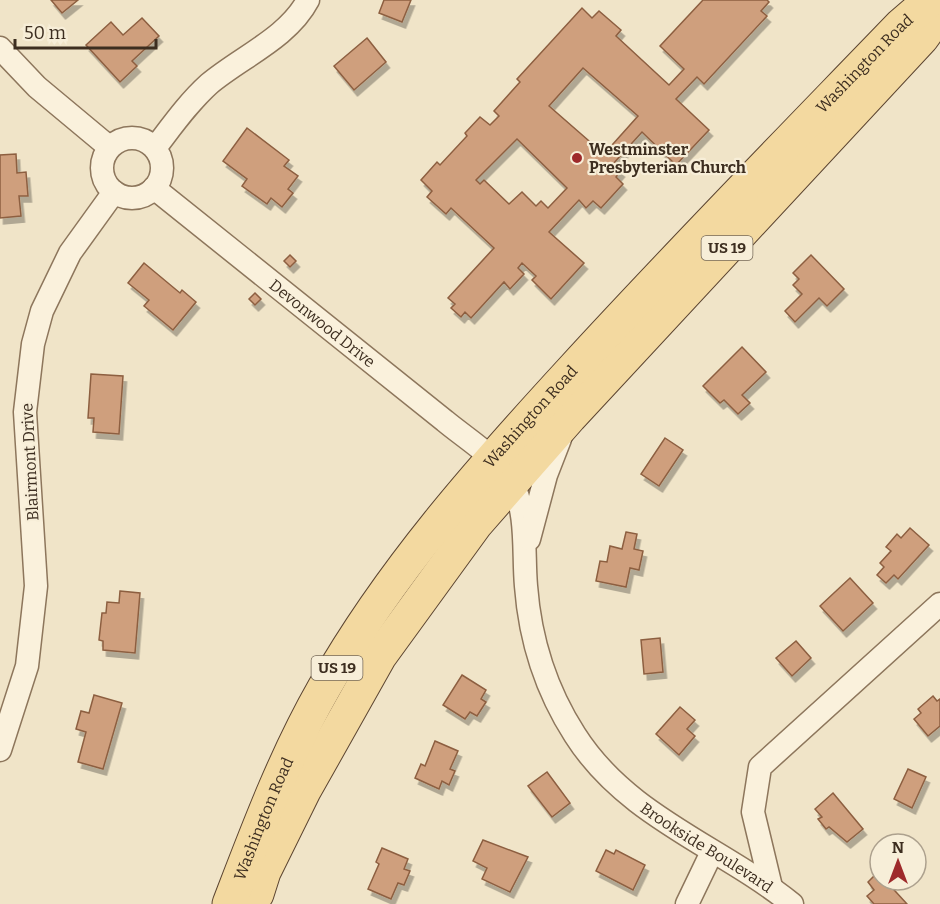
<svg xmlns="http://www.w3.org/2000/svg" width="940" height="904" font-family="Bitter,serif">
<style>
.building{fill:#cf9f7d;stroke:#8d5f41;stroke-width:1.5;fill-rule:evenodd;filter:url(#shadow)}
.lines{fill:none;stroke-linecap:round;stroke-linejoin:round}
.minor-casing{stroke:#8d765c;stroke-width:25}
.primary-casing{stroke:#5b4430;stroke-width:35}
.minor{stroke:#faf1dc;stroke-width:22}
.primary{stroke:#f3d9a0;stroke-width:33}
.poi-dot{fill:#9e2a2b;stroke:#f7eed8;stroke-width:2}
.labels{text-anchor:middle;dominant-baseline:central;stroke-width:4.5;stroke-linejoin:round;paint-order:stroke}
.shield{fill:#f7eed8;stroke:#756857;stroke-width:1.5}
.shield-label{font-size:15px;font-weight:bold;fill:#3d2e20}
.street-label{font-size:16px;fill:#3d2e20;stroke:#f7eed8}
.poi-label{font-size:16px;font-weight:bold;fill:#3d2e20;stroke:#f7eed8;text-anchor:start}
</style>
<defs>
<filter id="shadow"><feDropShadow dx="3.5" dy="6" stdDeviation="0" flood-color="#0004"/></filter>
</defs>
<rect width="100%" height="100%" fill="#f0e4c8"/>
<g class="building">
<path d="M51,0H78L62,13Z"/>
<path d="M384,0H411L402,22L379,13Z"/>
<path d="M703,0H767L769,2L761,11L767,16L704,84L697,77L676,99L709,130L676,165L642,132L613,164L621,171L616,177L623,184L601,208L593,201L586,208L579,200L549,232L584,263L551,299L532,280L536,276L522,263L518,268L524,274L510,289L504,282L471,318L465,312L461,317L451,308L455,304L448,298L494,248L451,208L446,214L427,197L432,191L421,180L437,162L440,165L467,136L465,133L480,117L490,125L499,116L494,111L520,82L517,79L582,8L592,18L599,11L621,30L616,36L669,85L684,69L660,46ZM583,68L638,116L604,154L549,106ZM517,139L567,188L548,208L541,201L536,206L522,192L509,204L484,180L480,184L476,180Z"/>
<path d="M142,18L159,36L132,61L137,66L120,82L86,45L111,22L123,35Z"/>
<path d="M367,38L386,62L354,90L334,66Z"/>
<path d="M247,128L289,160L284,166L298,176L288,189L293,193L282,207L271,198L267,204L242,186L247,179L223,161Z"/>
<path d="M16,154L17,173L26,172L28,196H19L21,216L0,218V155Z"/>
<path d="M290,255L296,261L290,267L284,261Z"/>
<path d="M811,255L844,289L827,306L819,298L795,322L785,311L802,294L793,285L799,279L793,273Z"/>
<path d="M144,263L180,293L182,290L196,302L173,330L144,306L149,300L128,283Z"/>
<path d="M255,293L261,299L255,305L249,299Z"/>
<path d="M742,347L766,372L742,395L750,403L738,414L724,400L720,403L703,386Z"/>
<path d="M91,374L123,376L119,434L93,432L94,418H88Z"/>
<path d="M665,438L683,450L659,486L641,474Z"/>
<path d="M910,528L929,545L898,579L894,575L886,583L877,575L884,567L880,563L891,551L886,547L897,534L901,538Z"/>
<path d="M626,532L637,534L634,549L643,551L639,570L630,568L626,587L596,581L600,561L607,562L610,546L622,549Z"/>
<path d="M850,578L873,603L843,631L820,606Z"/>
<path d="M120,591L140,593L135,653L103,650V641L99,640L102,613H106L107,602L119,603Z"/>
<path d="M660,638L663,672L644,674L641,640Z"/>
<path d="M796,641L811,658L792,676L776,658Z"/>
<path d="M462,675L486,690L481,699L486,702L477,716L470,712L465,719L443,705Z"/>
<path d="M94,695L122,703L103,769L78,762L86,732L76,729L81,711L89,713Z"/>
<path d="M933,696L937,701L940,699V726L928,736L914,719L921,713L918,709Z"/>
<path d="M680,707L695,720L687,729L695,736L679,755L656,734Z"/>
<path d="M435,741L458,751L450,769L455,771L449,785L442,781L439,789L415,778L421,764L425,766Z"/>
<path d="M908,769L926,777L912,808L894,799Z"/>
<path d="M547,772L570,803L552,817L528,786Z"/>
<path d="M833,793L863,829L847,842L829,827L826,829L818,819L822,817L815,809Z"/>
<path d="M483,840L528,857L510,892L482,879L487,868L473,861Z"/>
<path d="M382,848L408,859L404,869L410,871L404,885L398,883L391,899L368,889L379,864L376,862Z"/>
<path d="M606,850L614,854L616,850L645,865L633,890L596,871Z"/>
<path d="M878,872L880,880H885L907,904H874L867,896L874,890L868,882Z"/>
</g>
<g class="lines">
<defs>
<g id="minor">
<path d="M0,48L37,87L109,147"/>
<circle cx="132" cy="168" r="30"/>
<path d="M155,148C172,126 188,103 209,84C241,57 288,38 308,0"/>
<path id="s1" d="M154,188L445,421C464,437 502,461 512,482C528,514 523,552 526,586C530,639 546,690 575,735C627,817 720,846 792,904"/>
<path d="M529,539L546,475L560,439"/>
<path d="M0,750L27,666L36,586L25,412L33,344L42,311L70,253L114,192"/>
<path d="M771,887L753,812L760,767L940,604"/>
<path d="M687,904L712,852"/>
</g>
<g id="primary">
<path d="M257,894L264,872L304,791L380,656L476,524L570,417L922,38L940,13"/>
<path id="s2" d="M229,904C257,831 285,756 324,688C391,570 480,470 572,370C679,253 791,139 901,25L930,0"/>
</g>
</defs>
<use href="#minor" class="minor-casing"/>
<use href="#primary" class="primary-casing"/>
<use href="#minor" class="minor"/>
<use href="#primary" class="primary"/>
</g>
<circle class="poi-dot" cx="577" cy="158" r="6"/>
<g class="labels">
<g class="shield">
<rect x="701.5" y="236" width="51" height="24" rx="4.5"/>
<rect x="311.5" y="656" width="51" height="24" rx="4.5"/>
</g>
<g class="shield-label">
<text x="727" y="248">US 19</text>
<text x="337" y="668">US 19</text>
</g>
<g class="street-label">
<text stroke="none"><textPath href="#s2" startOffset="1064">Washington Road</textPath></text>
<text stroke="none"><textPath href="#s1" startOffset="216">Devonwood Drive</textPath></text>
<text stroke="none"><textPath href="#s2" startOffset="578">Washington Road</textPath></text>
<text transform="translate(30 462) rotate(-93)">Blairmont Drive</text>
<text stroke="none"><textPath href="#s2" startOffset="92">Washington Road</textPath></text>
<text stroke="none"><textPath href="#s1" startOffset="903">Brookside Boulevard</textPath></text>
</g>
<g class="poi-label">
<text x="589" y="149">Westminster<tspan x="589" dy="18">Presbyterian Church</tspan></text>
</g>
</g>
<g transform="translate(898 862)"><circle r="28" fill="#f7eed8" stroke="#ada18e" stroke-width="1.5"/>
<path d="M0-4.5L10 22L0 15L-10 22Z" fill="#9e2a2b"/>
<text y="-9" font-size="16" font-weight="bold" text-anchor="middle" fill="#3d2e20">N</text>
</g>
<path d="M15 39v9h141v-9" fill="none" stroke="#3d2e20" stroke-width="3"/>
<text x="24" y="39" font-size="18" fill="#3d2e20" stroke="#f7eed8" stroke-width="4.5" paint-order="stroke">50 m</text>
</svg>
